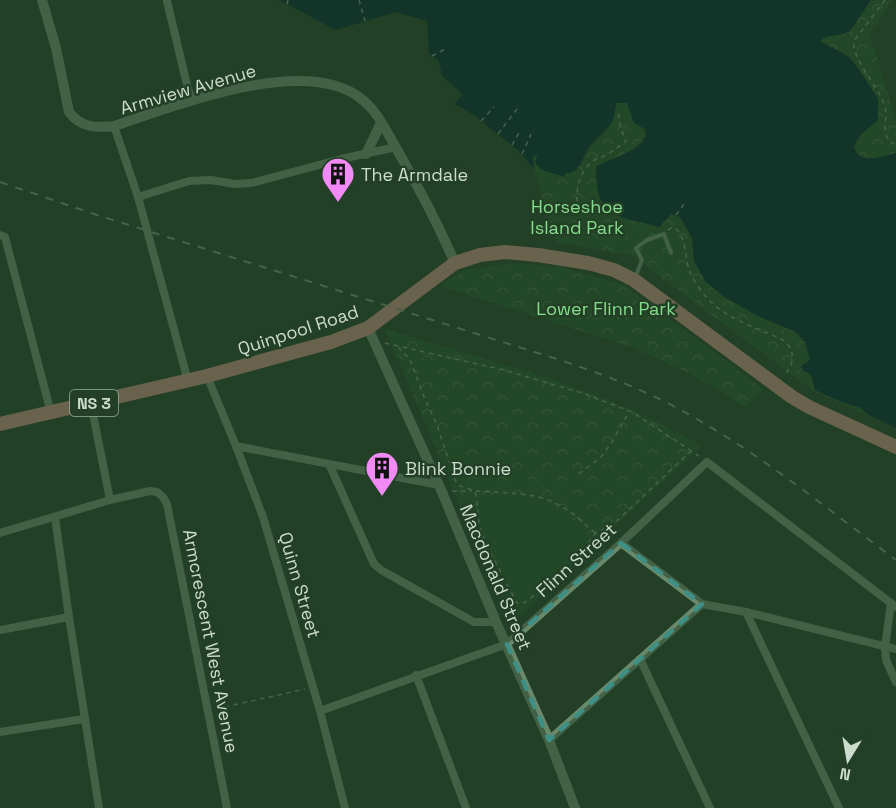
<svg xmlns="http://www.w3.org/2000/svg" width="896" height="808" font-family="'Space Grotesk',sans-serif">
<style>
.park{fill:url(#park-crowns)}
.garden{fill:#235228}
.water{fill:#00282d}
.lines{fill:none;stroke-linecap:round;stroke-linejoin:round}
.path{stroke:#768d78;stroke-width:1.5;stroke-dasharray:4.5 4.5;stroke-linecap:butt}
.service{stroke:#6a896b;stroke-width:4}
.minor{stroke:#6a896b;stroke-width:8}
.tertiary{stroke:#6a896b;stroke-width:10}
.primary{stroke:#bf8d7b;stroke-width:14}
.rail{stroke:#758c77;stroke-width:2;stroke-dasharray:8 8;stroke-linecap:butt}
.marked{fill:none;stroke:#3e9086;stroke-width:4.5;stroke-dasharray:12 8;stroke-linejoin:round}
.labels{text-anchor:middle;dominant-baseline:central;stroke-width:5;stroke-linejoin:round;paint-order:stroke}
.shield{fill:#234026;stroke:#99ad9a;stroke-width:1.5}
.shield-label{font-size:16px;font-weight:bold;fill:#ccdccc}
.street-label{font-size:18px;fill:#ccdccc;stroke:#234026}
.poi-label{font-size:18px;fill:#ccdccc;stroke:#234026;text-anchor:start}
.park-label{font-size:18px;fill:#85dc8c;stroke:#234026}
</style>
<defs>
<pattern id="park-crowns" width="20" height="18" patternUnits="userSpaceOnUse" patternTransform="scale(1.5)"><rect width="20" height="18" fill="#235228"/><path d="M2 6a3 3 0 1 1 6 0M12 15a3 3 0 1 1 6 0" fill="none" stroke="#426a46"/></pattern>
</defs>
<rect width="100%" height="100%" fill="#234026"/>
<g class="park">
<path d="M871,0H893L870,35L896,120V153C881,156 861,167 854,147L863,132L867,81L849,57L820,41L825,36L850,31Z"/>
<path d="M621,102L628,103C631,114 634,125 645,129L646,136C634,156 611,156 595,170L599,198L651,225L659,227L671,213L680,217L692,238L694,261L758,316L796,332L805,342L810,360L801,366L811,375L815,390L861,408L869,416L896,429L812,390L631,255L555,242L532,162L533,155L537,156L549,172L564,176L563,174L580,166L589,148L605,132L616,108V103Z"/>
<path d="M513,263L562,267L624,285L764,389L745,407L691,374L631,347L440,286L465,270Z"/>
<path d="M385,329C492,362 604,387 702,446L510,624Z"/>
</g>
<path class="garden" d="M507,501C544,502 563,508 589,533L573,561L524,601L516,600L483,527L481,514L488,508Z"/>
<path class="water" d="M279,0H871L850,31C840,37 829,33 820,41L849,57L858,68L878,99V120L859,136L854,147C861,166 881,156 896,153V428L869,415L861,408L841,402L815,390L811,375L802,370L801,366L810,360L805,342L796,332L758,316L724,297L706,282L694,261L692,238L680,217L671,214L660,227C619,216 595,220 596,167C613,156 635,155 646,136L645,129L634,123L627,103H616C614,131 604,128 589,147C580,161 583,171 564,174L566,177L542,170L535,163L537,156L533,155L534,169L519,151L474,115L455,104L463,94L442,76L439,61L429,54L427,21L396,12L336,30Z"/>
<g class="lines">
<g class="path">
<path d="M359,0L365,21"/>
<path d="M885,0L854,41C851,58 878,86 884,104C890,118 877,137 896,145"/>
<path d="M287,4L288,0"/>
<path d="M432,56L447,48"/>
<path d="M481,121L494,107"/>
<path d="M498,134L517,109"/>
<path d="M512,145L520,131"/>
<path d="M522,154L531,134"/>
<path d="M579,210C574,195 578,172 593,161C595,159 599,159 602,157C610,153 619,147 626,141L620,126L618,109"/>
<path d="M676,215L684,204"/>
<path d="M668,230L673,227C686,234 685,256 689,270C693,279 700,290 707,298C727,320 759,328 785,341C796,353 794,364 784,376"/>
<path d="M385,343L504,370L582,393L632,412L699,456"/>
<path d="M399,347L402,353L409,357L425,399L437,425L455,480L460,486L475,491L477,500L479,524L485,542L517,603H524L575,563L595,533L609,527L619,519L691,451"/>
<path d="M579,474L601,457L612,442L629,412"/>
<path d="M452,491H472"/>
<path d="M476,491C499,493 535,492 555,503C574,512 590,529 606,543"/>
<path d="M216,709L305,689"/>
</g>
<path class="service" d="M635,278L642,260L636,248L647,240L664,234L671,253"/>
<g class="minor">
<path d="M167,1L188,89L193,101"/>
<path d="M114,126L138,197L188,381"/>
<path d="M138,197L189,181L211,180L235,184L252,183L341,159L396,147"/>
<path d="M0,235L5,237L51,413"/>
<path d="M207,376L236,446L263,517L320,711L345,808"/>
<path d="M91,404L110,500"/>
<path d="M236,446L439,485"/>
<path d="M330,466L374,564L381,570L474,622H496"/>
<path d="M55,517L69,617L99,808"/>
<path d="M0,533L110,500L150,491L157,492L163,497L167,504L227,808"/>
<path d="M621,543L702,604L746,612L896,649"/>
<path d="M891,603L885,647L886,660L896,682"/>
<path d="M746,612L839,808"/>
<path d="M0,630L69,617"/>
<path d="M640,659L710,808"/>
<path d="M416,675L466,808"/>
<path d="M320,711L507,644L621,543L707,462L896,607"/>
<path d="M0,732L84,719"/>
<path d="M549,740L702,604"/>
</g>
<g class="tertiary">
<path d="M42,0L56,48L69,112C81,128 96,128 114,126C175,106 309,52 364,101C377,112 386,130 395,146C417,184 437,222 455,263"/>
<path d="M366,154L381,123"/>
<path d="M368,328L442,492L496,622L549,740L575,808"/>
</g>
<path class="primary" d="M0,424L207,376L331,342L368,328L455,263L480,255L505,252L538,255L588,263L614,270L634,280L792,397L809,407L896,447"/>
<path class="rail" d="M0,182L97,215L557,359C599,373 640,388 679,409C757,451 826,508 896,560"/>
</g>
<path d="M0 0H896V808H0ZM621,543L702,604L549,740L507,644Z" fill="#234026" fill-opacity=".55" fill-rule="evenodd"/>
<path class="marked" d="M621,543L702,604L549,740L507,644Z"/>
<defs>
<symbol id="building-pin" viewBox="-11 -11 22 30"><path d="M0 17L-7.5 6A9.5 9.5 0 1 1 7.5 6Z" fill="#f18af4" stroke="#234026"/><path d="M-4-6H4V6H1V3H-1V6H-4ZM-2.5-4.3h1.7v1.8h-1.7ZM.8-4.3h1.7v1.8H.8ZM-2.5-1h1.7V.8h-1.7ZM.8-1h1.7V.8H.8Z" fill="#111"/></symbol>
</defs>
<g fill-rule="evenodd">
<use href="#building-pin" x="319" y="155" width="38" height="52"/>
<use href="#building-pin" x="363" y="449" width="38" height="52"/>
</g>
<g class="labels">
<rect class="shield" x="70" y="390" width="48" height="26" rx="4.5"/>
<g class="shield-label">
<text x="94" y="403">NS 3</text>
</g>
<g class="street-label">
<text transform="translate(188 89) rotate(-16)">Armview Avenue</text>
<text transform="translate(298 330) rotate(-18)">Quinpool Road</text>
<text transform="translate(576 560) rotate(-42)">Flinn Street</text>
<text transform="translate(496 577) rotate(67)">Macdonald Street</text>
<text transform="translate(300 585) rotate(74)">Quinn Street</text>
<text transform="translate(211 641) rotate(79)">Armcrescent West Avenue</text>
</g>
<g class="poi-label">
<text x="361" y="174">The Armdale</text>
<text x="405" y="468">Blink Bonnie</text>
</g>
<g class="park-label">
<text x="577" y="206">Horseshoe<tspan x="577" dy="21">Island Park</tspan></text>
<text x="606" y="308">Lower Flinn Park</text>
</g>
</g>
<g transform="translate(848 760) rotate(191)" stroke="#234026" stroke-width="4.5" paint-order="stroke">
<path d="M0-4.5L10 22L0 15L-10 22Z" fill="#ccdccc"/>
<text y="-9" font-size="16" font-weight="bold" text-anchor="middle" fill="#ccdccc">N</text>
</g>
</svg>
